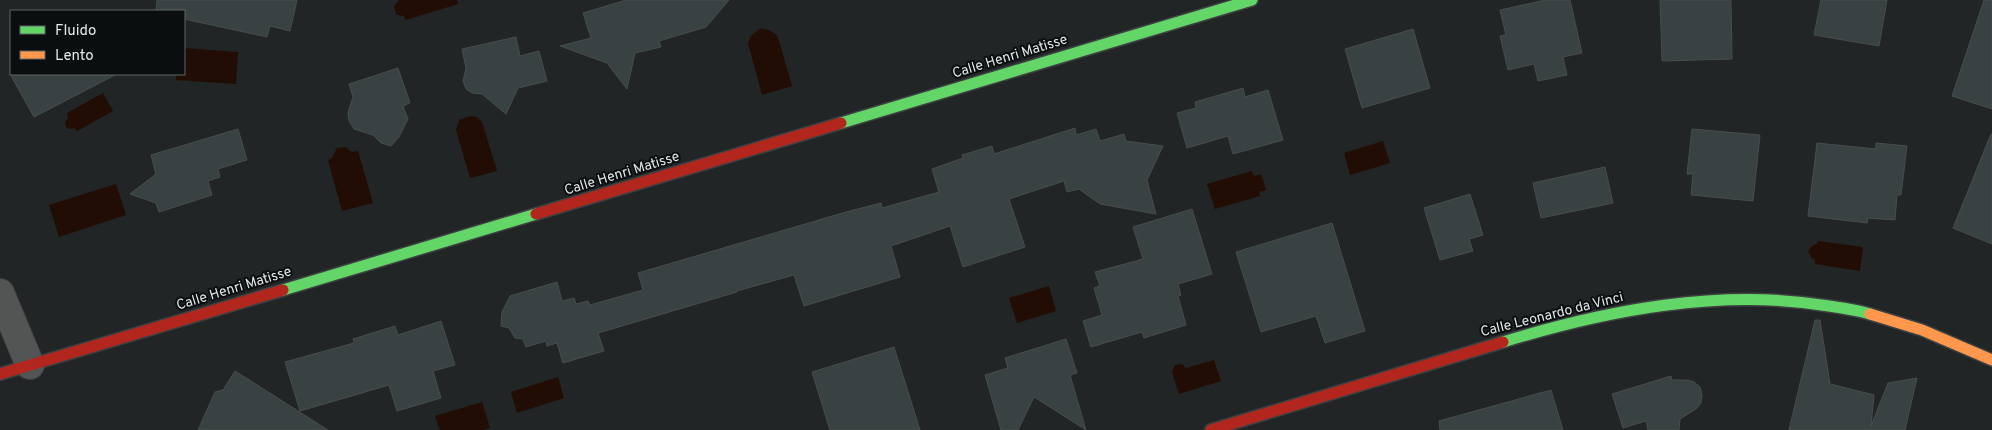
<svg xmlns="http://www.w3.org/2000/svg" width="1992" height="430" font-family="Overpass,sans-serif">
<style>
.water{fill:#210d03}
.building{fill:#384243;stroke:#494c4c}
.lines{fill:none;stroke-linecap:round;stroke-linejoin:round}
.street-casing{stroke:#3e4141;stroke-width:30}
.fast-casing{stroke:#3e4141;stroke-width:14}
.slow-casing{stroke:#3e4141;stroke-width:14}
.jam-casing{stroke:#3e4141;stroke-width:14}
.street{stroke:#535555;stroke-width:28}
.fast{stroke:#63d668;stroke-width:11}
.slow{stroke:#ff974d;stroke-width:11}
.jam{stroke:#b3261e;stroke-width:11}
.labels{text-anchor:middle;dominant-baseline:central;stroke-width:4;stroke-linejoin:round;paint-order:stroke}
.street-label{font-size:14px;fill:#e2e6e7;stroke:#0b0e0e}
</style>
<rect width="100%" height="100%" fill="#212525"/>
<g class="water">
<path d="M399,0H457L458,4L406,20L404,16L398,15L396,14L394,6Z"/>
<path d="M759,29C767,28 772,31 778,37L792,86L762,95L748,43L750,37Z"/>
<path d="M184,48L238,52L236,84L176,80V74H184Z"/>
<path d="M103,93L113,111L77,131L74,128L70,129L66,127L65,122L68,118L67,113Z"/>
<path d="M470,116L477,117L482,122L497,171L470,178L456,130L459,120Z"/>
<path d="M1383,141L1390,163L1350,175L1344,153Z"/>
<path d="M346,147L352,152L358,151L373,203L342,211L328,160L332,158L337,148Z"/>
<path d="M1252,171L1254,176L1261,174L1266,190L1259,192L1260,196L1215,209L1207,184Z"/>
<path d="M116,184L126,215L59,237L49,205Z"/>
<path d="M1818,241L1863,247L1860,271L1815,264V260L1811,257L1808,251L1813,245L1817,244Z"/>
<path d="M1049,286L1056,311L1017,323L1009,298Z"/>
<path d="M1214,360L1221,381L1179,394L1172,372L1175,365L1182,364L1186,368Z"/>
<path d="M558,377L564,398L517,413L511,392Z"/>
<path d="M482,402L490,428L483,430H440L435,416Z"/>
</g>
<g class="building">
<path d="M157,0H297L290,31L270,26L267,37L184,19V11H156Z"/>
<path d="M626,0H729L706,27L659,41L661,47L635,53L627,89L607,63L560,46L591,38L583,13Z"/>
<path d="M1546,0H1570L1582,53L1563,57L1567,75L1538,81L1534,64L1508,70L1500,36L1506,35L1500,10Z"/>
<path d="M1660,0H1731L1732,59L1662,61Z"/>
<path d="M1821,0H1887L1879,46L1814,35Z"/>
<path d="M1984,0H1992V109L1952,96Z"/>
<path d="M1413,29L1430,88L1362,108L1345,49Z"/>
<path d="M516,37L520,56L539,51L547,81L518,88L506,114L482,94L472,93L466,89L463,81L466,68L462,49Z"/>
<path d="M398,68L410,103L403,106L408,119L399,137L391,146L381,143L373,135L354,129L349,121L348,112L353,97L349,84Z"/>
<path d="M10,74H117L34,117Z"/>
<path d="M1243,88L1245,97L1268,90L1283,140L1233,154L1228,136L1187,148L1177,113L1196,108L1195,102Z"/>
<path d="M1075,128L1076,135L1096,129L1100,141L1124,134L1126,141L1163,146L1147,180L1156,214L1100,204L1079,189L1067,192L1064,181L1009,199L1025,247L963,267L950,226L891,246L900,277L804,306L794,275L737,291V292L598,333L604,351L563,363L557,343L547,346L546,341L526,347L523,339L515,338L509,328L501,326L502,312L510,296L557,282L562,301L574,298L576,304L588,301L590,305L643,290L638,273L846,212L881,203L882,208L939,192L932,169L963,158L962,155L992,146L994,154Z"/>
<path d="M238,129L247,160L218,169L220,177L208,181L212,195L159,212L156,203L130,194L156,174L151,155Z"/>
<path d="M1692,129L1760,135L1753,201L1691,195L1693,174H1687Z"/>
<path d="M1991,134H1992V244L1953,228Z"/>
<path d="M1817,143L1876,149V143L1907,146L1901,195H1897L1895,220L1868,218L1867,223L1808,216Z"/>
<path d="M1605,167L1613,203L1541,218L1533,183Z"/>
<path d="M1470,194L1483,235L1469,239L1473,251L1440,260L1424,208Z"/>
<path d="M1192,209L1212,274L1178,284L1181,295L1178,296L1186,325L1144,338L1142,332L1091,347L1083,321L1102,315L1094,288L1100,286L1095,272L1143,259L1133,227Z"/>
<path d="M1332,223L1365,331L1325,343L1316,316L1261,332L1236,252Z"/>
<path d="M1815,320H1820L1830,384L1874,395L1871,426L1888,383L1917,378L1905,430H1789Z"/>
<path d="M441,321L455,365L433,371L441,398L397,411L389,385L300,411L285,362L354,343L353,339L395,326L398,335Z"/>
<path d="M1066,339L1077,373L1070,375L1086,430L1034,397L1018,430H1001L985,375L1008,368L1005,358Z"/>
<path d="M894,347L920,430H830L812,372Z"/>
<path d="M235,371L328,430H198L215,392L223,390Z"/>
<path d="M1671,376L1672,380H1688L1694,382L1700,387L1702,395L1701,403L1696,409L1680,419L1679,430H1648L1646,421L1623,428L1612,394Z"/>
<path d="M1551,390L1563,430H1440L1439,421Z"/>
</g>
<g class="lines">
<defs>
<path id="street" d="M0,293L30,365"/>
<g id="fast">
<path d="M841,123L1252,0"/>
<path d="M283,290L536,214"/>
<path d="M1503,342C1607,310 1721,288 1829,306C1843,308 1857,310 1870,314"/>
</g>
<path id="slow" d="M1870,314L1922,330L1992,360"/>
<g id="jam">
<path d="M536,214L841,123"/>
<path d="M0,374L283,290"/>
<path d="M1211,430L1503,342"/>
</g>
</defs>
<use href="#street" class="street-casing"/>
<use href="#fast" class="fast-casing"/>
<use href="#slow" class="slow-casing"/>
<use href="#jam" class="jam-casing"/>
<use href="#street" class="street"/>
<use href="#fast" class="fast"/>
<use href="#slow" class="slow"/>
<use href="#jam" class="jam"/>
</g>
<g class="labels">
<g class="street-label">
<text transform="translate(1010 57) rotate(-17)">Calle Henri Matisse</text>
<text transform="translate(622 174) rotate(-17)">Calle Henri Matisse</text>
<text transform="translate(234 289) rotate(-17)">Calle Henri Matisse</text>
<text transform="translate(1552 315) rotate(-14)">Calle Leonardo da Vinci</text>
</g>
</g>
<rect x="10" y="10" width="175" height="65" fill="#0b0e0e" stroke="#616465"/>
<rect x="20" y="26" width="25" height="8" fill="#63d668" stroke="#616465"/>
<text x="55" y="35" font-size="15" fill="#e2e6e7">Fluido</text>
<rect x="20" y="51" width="25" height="8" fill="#ff974d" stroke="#616465"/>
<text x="55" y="60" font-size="15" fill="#e2e6e7">Lento</text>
</svg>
